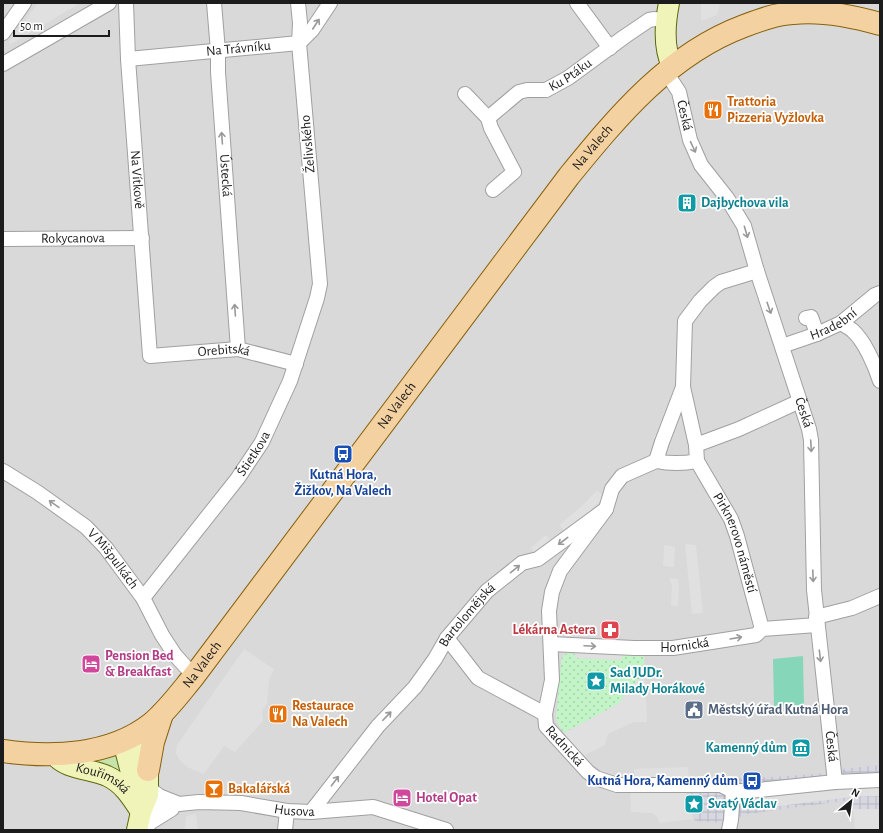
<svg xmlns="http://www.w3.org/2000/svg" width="883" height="833" font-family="'Alegreya Sans',sans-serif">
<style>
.residential{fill:#dad9d9}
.grass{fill:url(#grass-tufts)}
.park{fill:url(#park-dots)}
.pitch{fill:#86d6b9}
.parking{fill:#e0e0e0}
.plaza{fill:url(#plaza-grid)}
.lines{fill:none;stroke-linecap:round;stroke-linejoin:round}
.street-casing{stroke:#a0a0a0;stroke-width:16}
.secondary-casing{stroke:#5d690d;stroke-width:22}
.primary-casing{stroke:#88610c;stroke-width:24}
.street{stroke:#fff;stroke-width:14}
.secondary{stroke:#f0f4b9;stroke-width:20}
.primary{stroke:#f4d1a0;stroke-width:22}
.oneway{stroke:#999}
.labels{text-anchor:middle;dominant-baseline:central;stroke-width:3.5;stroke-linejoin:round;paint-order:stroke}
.street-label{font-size:14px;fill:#1c1c1c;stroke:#fff}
.food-label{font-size:14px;font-weight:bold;fill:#c56008;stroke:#fff;text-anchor:start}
.culture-label{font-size:14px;font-weight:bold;fill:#0d838f;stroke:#fff;text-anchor:start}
.transit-label{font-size:14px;font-weight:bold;fill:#164399;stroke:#fff}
.health-label{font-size:14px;font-weight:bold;fill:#be3a42;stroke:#fff;text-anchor:end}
.hotel-label{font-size:14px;font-weight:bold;fill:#b23c85;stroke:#fff;text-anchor:start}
.service-label{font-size:14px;font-weight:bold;fill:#4e5e75;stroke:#fff;text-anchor:start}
</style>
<defs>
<pattern id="grass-tufts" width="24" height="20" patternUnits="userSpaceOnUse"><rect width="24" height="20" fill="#c6e3ac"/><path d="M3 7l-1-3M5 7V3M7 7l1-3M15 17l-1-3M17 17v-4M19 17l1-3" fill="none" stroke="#aac293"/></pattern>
<pattern id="park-dots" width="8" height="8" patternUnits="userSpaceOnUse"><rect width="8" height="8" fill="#c2f4c7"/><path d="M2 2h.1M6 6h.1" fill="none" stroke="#a6d1aa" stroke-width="1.8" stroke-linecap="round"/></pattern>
<pattern id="plaza-grid" width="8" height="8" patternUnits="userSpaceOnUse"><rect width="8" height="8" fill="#d7d7e2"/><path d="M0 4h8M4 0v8" fill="none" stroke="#b8b8c1"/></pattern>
</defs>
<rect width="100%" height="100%" fill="#ede9e2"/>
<rect class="residential" x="3" y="3" width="877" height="827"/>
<path class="grass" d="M114,755H118L126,775L91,762L92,760Z"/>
<path class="park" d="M569,653L575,654V658L622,660V655L644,656L645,678L639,679L618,704L564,733L558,724L556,717L561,663L563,655Z"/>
<path class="pitch" d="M803,656L804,705L774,706L773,659Z"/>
<g class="parking">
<path d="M38,3H75L77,5L11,44L9,42Z"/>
<path d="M701,3H720L717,15L701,21Z"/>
<path d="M597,490L604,497L588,513L565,532L559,525L582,506Z"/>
<path d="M546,535L552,542L537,556L531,548Z"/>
<path d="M685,544L696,545L703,613L692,614Z"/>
<path d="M664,545L675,547L674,567L663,566Z"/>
<path d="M669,578L678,579L679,586L678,606H671L672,586Z"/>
<path d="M244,649L274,669L269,680L267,704L262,710L263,721L235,752L224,746L204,774L187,767L179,759L176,753L177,745Z"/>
<path d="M575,649L622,651V660L575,658Z"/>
<path d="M645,678L647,722H634L608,734L605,745L583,756L564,733L618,704L639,679Z"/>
<path d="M688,767L689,778L635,780L634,769Z"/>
<path d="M880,787V796L851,797L755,809L753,797Z"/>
<path d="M686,789L693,819L659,823L658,818L653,813L631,812L630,790Z"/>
<path d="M853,809H880V830H855Z"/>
<path d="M196,814L198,830H183L185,828L186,816Z"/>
</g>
<path class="plaza" d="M880,765V787L753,797L755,809L851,797L880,796V809H853L851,800L748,814L723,823L695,821L688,789L697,779L772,777L826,773L841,769Z"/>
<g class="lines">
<defs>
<g id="street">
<path id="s1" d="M126,3L128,59L150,356L238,349L296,364"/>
<path id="s2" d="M214,3L218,51V72L238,349"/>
<path d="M577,3L610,48"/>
<path d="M3,33L24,3"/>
<path id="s3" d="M128,59L299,43L312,30L330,3"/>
<path d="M3,64L109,3"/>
<path id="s4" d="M666,72L679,92L690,140L701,165L727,198L744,226L757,271L809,429L811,440L814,590L835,782"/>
<path d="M465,94L488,118"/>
<path id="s5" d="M493,190L514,172L491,128L488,118L519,92L527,90H546L568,78L624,37L649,20L655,19"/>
<path id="s6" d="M3,239L142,238"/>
<path d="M806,318L811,317L817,334"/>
<path d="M841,323C844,325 848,327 852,330C864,340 875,365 880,381"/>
<path id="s7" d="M782,346L817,334L841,323L875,295L880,293"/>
<path d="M696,445L739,429L800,401"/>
<path d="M656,461C671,464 682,464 697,461L696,445L683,387L685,321L700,301L714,287L721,282L757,271"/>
<path d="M656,461L662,442L683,387"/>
<path id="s8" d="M697,461L731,519L737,536L762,629"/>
<path id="s9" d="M3,471L37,492L86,527L106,548L143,598L162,635L175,655L194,676"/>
<path id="s10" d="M606,509L560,571L552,592L549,611L552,680L545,714L546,726L588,772L596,778L617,785H721L733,791H749L835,782L880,780"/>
<path id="s11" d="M143,598L238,478L262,442L290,381L317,298L320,284L299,43L300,23L298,3"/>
<path d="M816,617L852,608L880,596"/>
<path d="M447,638L478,678L545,714"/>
<path id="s12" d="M551,644L634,648H673L756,635L762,629L817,625"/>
<path d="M149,788L159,796L179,804"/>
<path id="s13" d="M141,812L179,804L199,802L241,803L287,811L311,812L373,807L446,830"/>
<path id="s14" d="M311,812L378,726L415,687L435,659L447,638L487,591L522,563L538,559L606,509L612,489L622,476L656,461"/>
<path d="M144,830L151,822L172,809"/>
<path d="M285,830L287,811"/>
<path d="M729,830L731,820L733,791"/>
</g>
<g id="secondary">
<path d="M669,3C665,23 663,47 672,66"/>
<path d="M128,738L138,749L148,770V795L141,812L137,830"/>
<path d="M128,738L126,753L139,804"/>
<path id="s15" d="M55,755C64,769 92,769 107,776C123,783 132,798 141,812"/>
</g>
<g id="primary">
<path id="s16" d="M3,751C52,758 110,756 151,724C167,711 180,693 194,676L569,176C618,116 669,54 744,26C760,20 776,14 793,13C822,10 852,16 880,24"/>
<path d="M148,770L153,742L162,714"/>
</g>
</defs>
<use href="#street" class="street-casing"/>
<use href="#secondary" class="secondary-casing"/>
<use href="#primary" class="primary-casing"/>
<use href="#street" class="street"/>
<use href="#secondary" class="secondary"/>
<use href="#primary" class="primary"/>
</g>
<defs><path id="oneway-shaft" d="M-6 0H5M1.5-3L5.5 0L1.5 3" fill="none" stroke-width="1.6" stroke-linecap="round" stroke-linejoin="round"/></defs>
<g class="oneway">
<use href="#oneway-shaft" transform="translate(316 24) rotate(-57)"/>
<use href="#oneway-shaft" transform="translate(222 138) rotate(-94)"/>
<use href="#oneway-shaft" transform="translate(693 147) rotate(65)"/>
<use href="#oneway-shaft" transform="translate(746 232) rotate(74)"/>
<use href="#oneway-shaft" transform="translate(769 308) rotate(71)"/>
<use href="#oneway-shaft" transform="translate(235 310) rotate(-94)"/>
<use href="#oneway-shaft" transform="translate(811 446) rotate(87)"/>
<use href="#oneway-shaft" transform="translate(54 504) rotate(-145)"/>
<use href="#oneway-shaft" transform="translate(563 541) rotate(143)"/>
<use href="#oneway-shaft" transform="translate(515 569) rotate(-39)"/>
<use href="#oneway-shaft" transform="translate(813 576) rotate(88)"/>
<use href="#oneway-shaft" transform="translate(736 638) rotate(-10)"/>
<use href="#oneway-shaft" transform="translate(590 646) rotate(3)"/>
<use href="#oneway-shaft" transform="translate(820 656) rotate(83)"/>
<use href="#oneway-shaft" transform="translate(387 716) rotate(-46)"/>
<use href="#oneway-shaft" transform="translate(335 781) rotate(-53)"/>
</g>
<defs>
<symbol id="restaurant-square" viewBox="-11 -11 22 22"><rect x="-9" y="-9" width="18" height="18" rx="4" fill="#e8710a" stroke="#fff"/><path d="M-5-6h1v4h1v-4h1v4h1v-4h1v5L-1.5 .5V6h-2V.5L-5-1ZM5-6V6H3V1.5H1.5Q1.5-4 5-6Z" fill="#fff"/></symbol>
<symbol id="building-square" viewBox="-11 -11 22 22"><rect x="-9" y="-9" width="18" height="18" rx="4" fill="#0f9aa8" stroke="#fff"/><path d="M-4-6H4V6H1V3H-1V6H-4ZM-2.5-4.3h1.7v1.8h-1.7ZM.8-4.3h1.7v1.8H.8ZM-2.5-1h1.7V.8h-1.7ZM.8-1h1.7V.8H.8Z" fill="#fff"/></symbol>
<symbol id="bus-square" viewBox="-11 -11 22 22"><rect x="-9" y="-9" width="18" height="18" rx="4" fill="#1a4fb4" stroke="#fff"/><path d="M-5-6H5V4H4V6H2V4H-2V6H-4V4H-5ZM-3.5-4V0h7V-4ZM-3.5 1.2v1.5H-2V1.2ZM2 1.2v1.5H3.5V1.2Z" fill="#fff"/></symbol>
<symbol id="pharmacy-square" viewBox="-11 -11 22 22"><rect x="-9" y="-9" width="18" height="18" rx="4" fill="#e0444e" stroke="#fff"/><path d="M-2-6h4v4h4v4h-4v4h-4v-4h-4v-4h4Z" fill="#fff"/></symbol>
<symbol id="hotel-square" viewBox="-11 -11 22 22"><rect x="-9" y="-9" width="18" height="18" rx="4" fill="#d1479c" stroke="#fff"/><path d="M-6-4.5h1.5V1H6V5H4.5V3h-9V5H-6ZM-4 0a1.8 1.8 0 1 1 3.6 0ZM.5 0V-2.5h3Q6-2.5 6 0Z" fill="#fff"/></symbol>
<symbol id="sight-square" viewBox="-11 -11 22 22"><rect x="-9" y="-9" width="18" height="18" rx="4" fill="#0f9aa8" stroke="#fff"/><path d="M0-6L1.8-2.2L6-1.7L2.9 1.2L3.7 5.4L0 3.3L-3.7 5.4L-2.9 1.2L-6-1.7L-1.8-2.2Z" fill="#fff"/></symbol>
<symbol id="civic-square" viewBox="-11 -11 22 22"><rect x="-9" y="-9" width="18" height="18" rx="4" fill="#5c6f8a" stroke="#fff"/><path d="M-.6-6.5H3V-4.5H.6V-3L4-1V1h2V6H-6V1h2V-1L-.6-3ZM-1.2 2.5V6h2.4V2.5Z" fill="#fff"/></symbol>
<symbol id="museum-square" viewBox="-11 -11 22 22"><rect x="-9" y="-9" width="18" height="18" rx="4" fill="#0f9aa8" stroke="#fff"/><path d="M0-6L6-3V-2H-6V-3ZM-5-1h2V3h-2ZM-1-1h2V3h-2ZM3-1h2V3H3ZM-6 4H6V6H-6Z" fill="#fff"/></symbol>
<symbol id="bar-square" viewBox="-11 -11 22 22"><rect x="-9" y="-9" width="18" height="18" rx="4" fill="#e8710a" stroke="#fff"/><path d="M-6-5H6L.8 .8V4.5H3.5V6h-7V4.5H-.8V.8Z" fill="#fff"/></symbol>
</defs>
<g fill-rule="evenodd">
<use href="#restaurant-square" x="702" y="99" width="22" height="22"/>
<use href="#building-square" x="676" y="192" width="22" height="22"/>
<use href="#bus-square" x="332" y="443" width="22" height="22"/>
<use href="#pharmacy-square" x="599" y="619" width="22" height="22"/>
<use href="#hotel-square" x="80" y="653" width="22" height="22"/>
<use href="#sight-square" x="585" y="670" width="22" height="22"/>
<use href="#civic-square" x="683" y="699" width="22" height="22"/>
<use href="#restaurant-square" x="267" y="703" width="22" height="22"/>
<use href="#museum-square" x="790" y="737" width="22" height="22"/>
<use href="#bus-square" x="741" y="770" width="22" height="22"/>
<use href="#bar-square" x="203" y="778" width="22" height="22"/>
<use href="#hotel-square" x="391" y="787" width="22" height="22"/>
<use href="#sight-square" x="683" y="793" width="22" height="22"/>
</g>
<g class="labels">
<g class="street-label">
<text stroke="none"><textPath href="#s3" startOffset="111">Na Trávníku</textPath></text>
<text stroke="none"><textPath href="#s5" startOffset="184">Ku Ptáku</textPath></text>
<text stroke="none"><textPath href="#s4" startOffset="48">Česká</textPath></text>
<text transform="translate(308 144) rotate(-95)">Želivského</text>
<text stroke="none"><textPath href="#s16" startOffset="881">Na Valech</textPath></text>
<text stroke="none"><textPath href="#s2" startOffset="173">Ústecká</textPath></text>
<text stroke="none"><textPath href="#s1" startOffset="177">Na Vítkově</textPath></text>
<text stroke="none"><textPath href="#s6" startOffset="70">Rokycanova</textPath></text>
<text stroke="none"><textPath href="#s7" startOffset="56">Hradební</textPath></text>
<text stroke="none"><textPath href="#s1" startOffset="428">Orebitská</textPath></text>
<text stroke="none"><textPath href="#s16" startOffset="557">Na Valech</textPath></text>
<text stroke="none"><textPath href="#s4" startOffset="371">Česká</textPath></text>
<text stroke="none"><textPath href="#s11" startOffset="182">Štietkova</textPath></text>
<text stroke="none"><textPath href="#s8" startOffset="91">Pirknerovo náměstí</textPath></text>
<text stroke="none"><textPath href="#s9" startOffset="142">V Mišpulkách</textPath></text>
<text stroke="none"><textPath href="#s14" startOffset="252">Bartolomějská</textPath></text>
<text stroke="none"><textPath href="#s12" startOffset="134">Hornická</textPath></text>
<text stroke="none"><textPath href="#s16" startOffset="233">Na Valech</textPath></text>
<text stroke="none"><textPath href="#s10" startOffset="262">Radnická</textPath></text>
<text stroke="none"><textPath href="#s4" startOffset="707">Česká</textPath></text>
<text stroke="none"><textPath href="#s15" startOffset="54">Kouřimská</textPath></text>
<text stroke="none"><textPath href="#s13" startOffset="155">Husova</textPath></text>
</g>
<g class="food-label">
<text x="727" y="102">Trattoria<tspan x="727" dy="16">Pizzeria Vyžlovka</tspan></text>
<text x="292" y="706">Restaurace<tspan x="292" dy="16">Na Valech</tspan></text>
<text x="228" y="789">Bakalářská</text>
</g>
<g class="culture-label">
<text x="701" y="203">Dajbychova vila</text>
<text x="610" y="673">Sad JUDr.<tspan x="610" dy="16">Milady Horákové</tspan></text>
<text x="787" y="748" text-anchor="end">Kamenný dům</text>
<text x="708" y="804">Svatý Václav</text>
</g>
<g class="transit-label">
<text x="343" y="475">Kutná Hora,<tspan x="343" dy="16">Žižkov, Na Valech</tspan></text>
<text x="738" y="781" text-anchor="end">Kutná Hora, Kamenný dům</text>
</g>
<g class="health-label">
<text x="596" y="630">Lékárna Astera</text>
</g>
<g class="hotel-label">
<text x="105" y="656">Pension Bed<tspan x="105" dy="16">&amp; Breakfast</tspan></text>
<text x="416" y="798">Hotel Opat</text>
</g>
<g class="service-label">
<text x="708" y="710">Městský úřad Kutná Hora</text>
</g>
</g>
<rect width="883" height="833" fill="none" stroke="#1c1c1c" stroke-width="8"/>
<g transform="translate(851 801) rotate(29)" stroke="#ffffff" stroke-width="3" paint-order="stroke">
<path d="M0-3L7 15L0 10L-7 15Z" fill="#1c1c1c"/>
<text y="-6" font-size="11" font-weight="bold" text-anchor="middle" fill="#1c1c1c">N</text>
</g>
<path d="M14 30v6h95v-6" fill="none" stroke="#1c1c1c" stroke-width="2"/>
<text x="20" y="30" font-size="12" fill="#1c1c1c" stroke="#ffffff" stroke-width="3" paint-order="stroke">50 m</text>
</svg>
